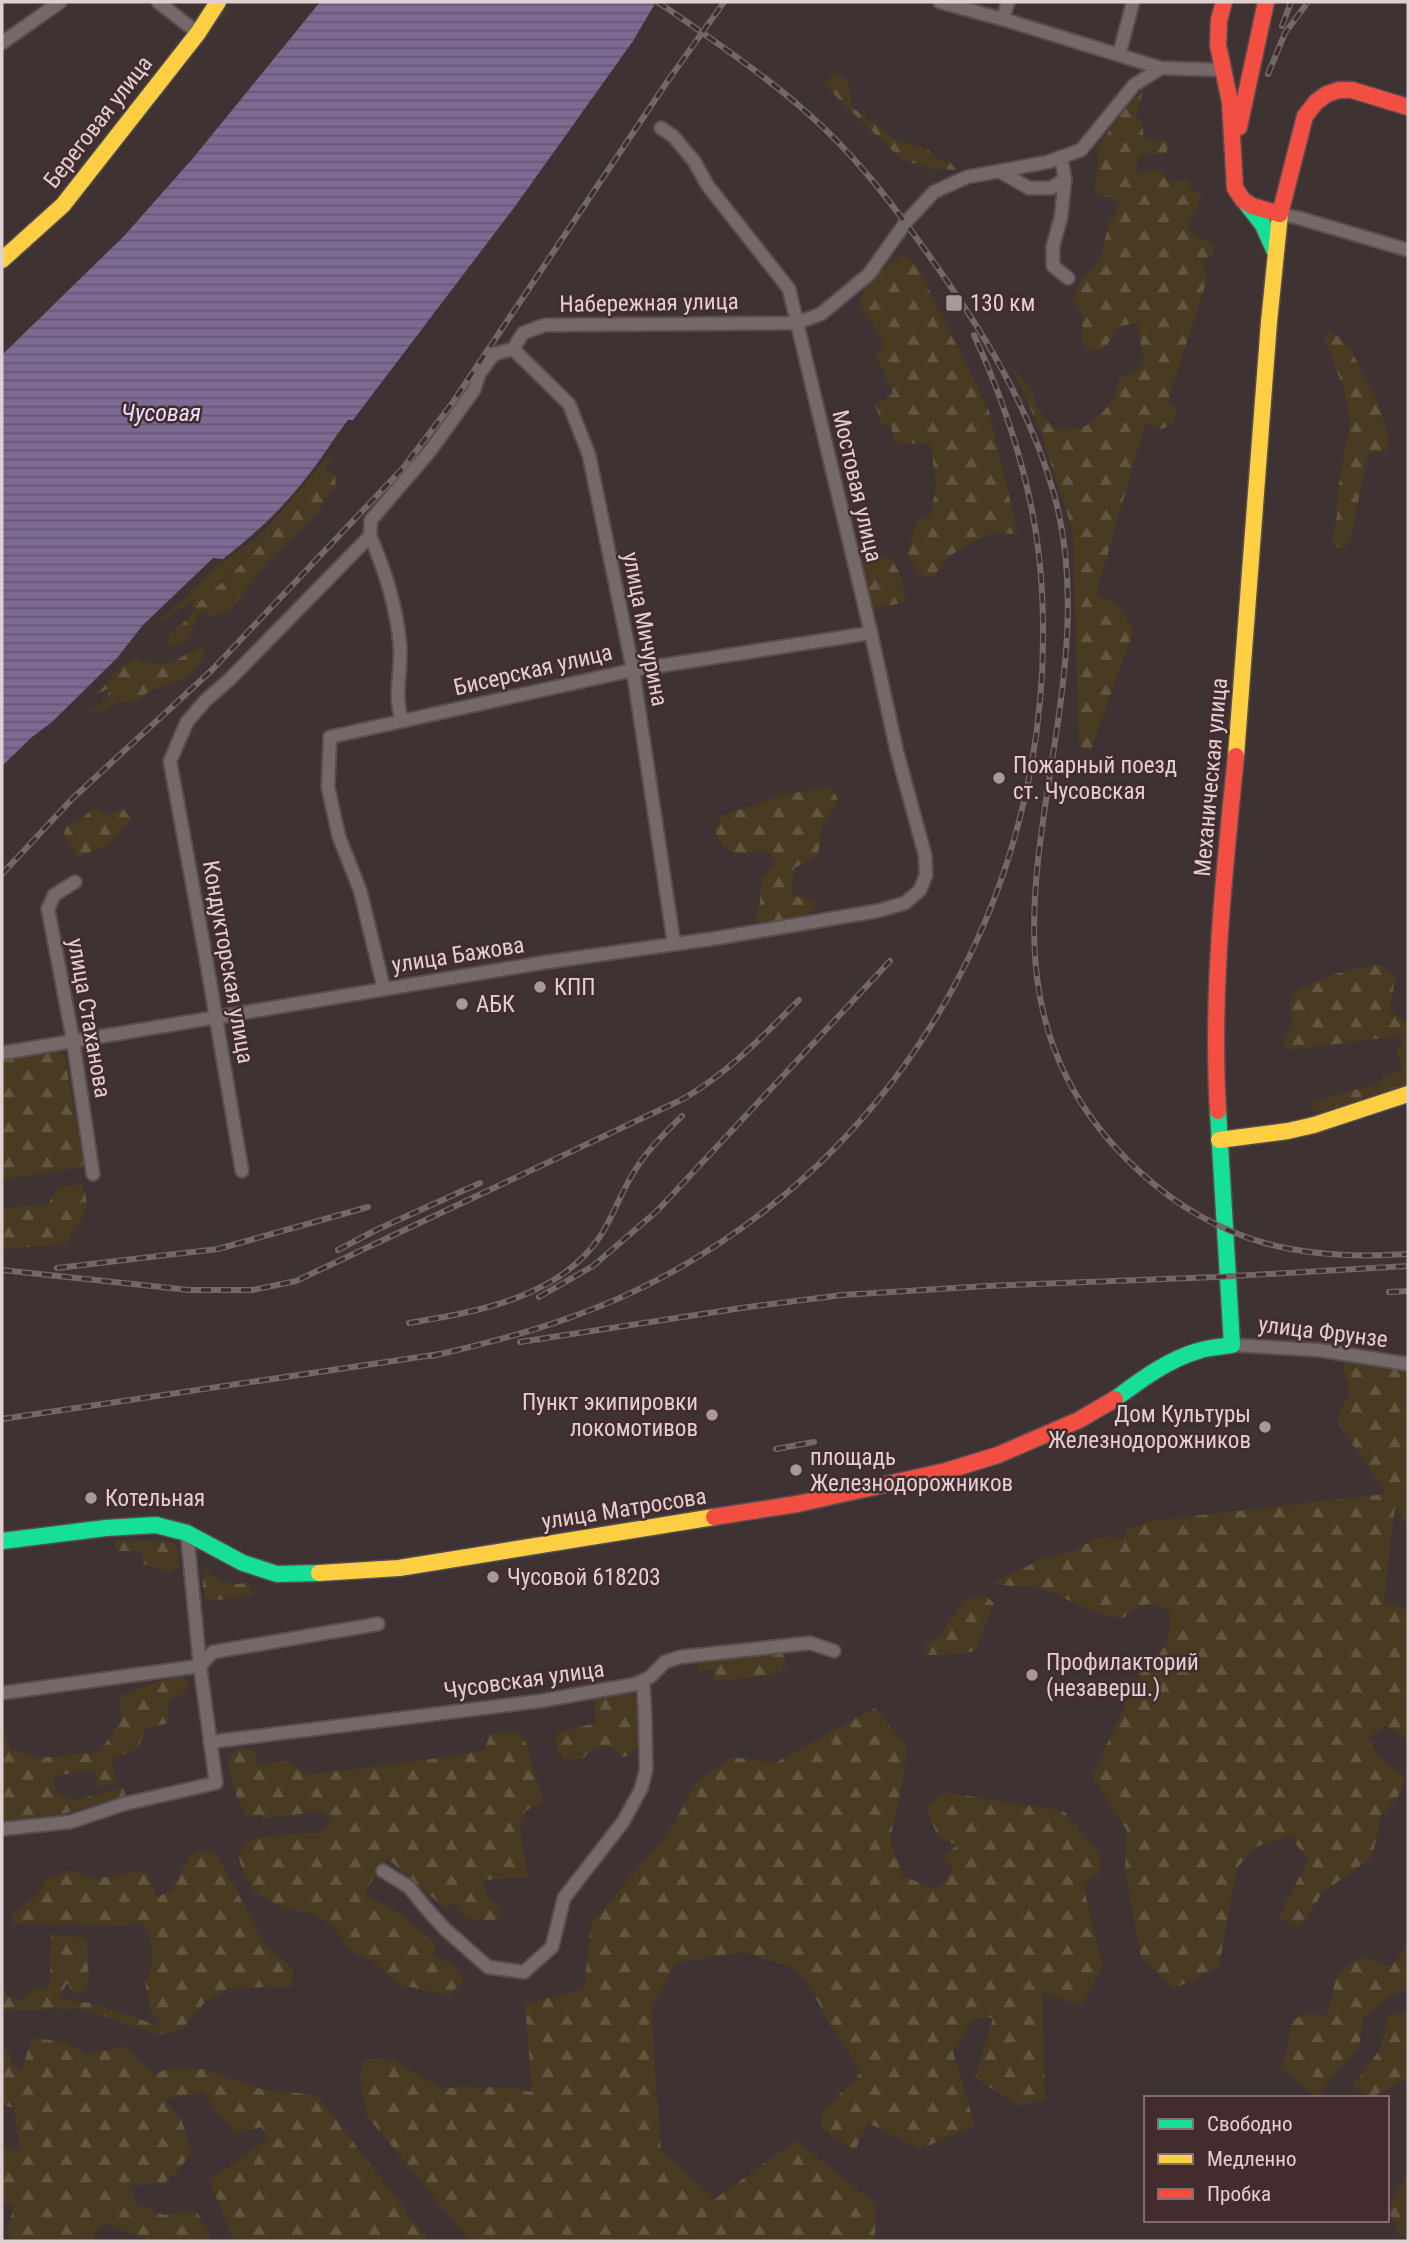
<svg xmlns="http://www.w3.org/2000/svg" width="1410" height="2243" font-family="'Roboto Condensed',sans-serif">
<style>
.green{fill:#493b22}
.forest{fill:url(#forest-firs)}
.water{fill:url(#water-rules)}
.lines{fill:none;stroke-linecap:round;stroke-linejoin:round}
.street-casing{stroke:#594e4f;stroke-width:16}
.fast-casing{stroke:#594e4f;stroke-width:19}
.slow-casing{stroke:#594e4f;stroke-width:19}
.jam-casing{stroke:#594e4f;stroke-width:19}
.street{stroke:#746869;stroke-width:12}
.fast{stroke:#16e098;stroke-width:16}
.slow{stroke:#ffcf43;stroke-width:16}
.jam{stroke:#f24e42;stroke-width:16}
.rail-casing{stroke:#726868;stroke-width:6}
.rail{stroke:#442c2e;stroke-width:3.5;stroke-dasharray:10;stroke-linecap:butt}
.poi-dot{fill:#a79999;stroke:#442c2e;stroke-width:2.5}
.labels{text-anchor:middle;dominant-baseline:central;stroke-width:5;stroke-linejoin:round;paint-order:stroke}
.street-label{font-size:23px;fill:#e0d0d1;stroke:#442c2e}
.poi-label{font-size:23px;fill:#e0d0d1;stroke:#442c2e;text-anchor:start}
.water-label{font-size:24px;font-style:italic;fill:#eadffb;stroke:#442c2e}
</style>
<defs>
<pattern id="forest-firs" width="22" height="20" patternUnits="userSpaceOnUse" patternTransform="scale(1.75)"><rect width="22" height="20" fill="#493b22"/><path d="M5 1l3.5 6h-7zM16 11l3.5 6h-7z" fill="#635641"/></pattern>
<pattern id="water-rules" width="6" height="5" patternUnits="userSpaceOnUse" patternTransform="scale(1.75)"><rect width="6" height="5" fill="#7c6a92"/><path d="M0 2.5h6" fill="none" stroke="#655871"/></pattern>
</defs>
<rect width="100%" height="100%" fill="#3e3232"/>
<path class="green" d="M330,454H335L325,466L326,470L331,471L335,476L329,474L320,479L292,513L193,609L194,599L175,613L154,624L184,599L211,570L262,534Z"/>
<g class="forest">
<path d="M834,72L848,81L852,107L896,140L927,149L937,159L950,162L956,170L931,169L901,159L824,85Z"/>
<path d="M1144,88L1136,116L1142,124L1144,137L1150,140H1165L1169,145L1166,153L1156,155L1144,153L1139,157L1135,173L1161,169L1167,182L1189,180L1192,191L1202,195C1198,208 1188,218 1189,232L1213,244V256L1203,260L1207,280L1168,401L1176,409L1174,422L1162,429L1145,424L1096,595L1113,601L1129,621L1133,631L1091,750L1079,747L1073,532L1041,432L1012,368L1033,390L1035,404L1053,428C1063,428 1078,430 1087,425C1103,415 1119,397 1118,379L1136,372L1144,361L1137,323L1120,326L1105,348L1089,351L1082,340L1083,317L1072,298L1083,278L1100,259L1108,227L1120,202L1094,192L1099,158L1095,150L1129,104Z"/>
<path d="M903,255L917,266L989,411L1018,534L992,533L968,544L945,559L935,576H921L908,553L916,521L930,515L936,488L931,443L895,444L891,426L882,425L875,405L893,393L875,354L885,343L859,305C861,284 886,266 903,255Z"/>
<path d="M1329,331L1339,337L1350,348L1376,400L1386,427L1389,447L1385,452L1368,453L1350,542L1344,549L1337,547L1332,539L1337,515L1339,484L1350,421L1345,392L1324,338Z"/>
<path d="M329,474L335,476L336,487L330,493L318,512L266,563L231,610L215,616L203,612L197,616C189,633 196,641 172,646L168,642L167,636L188,619L200,601L227,578L292,513L320,479Z"/>
<path d="M867,550C899,556 901,574 906,602L873,609L867,594L860,566Z"/>
<path d="M204,646C203,675 177,682 154,690C137,696 140,705 119,701L105,711L90,712L107,697L110,688L86,699L104,686L120,667L134,658C144,662 164,667 173,662C186,655 190,651 204,646Z"/>
<path d="M830,786L838,799L822,828L818,856L794,868L792,896L815,899L816,908L808,914L766,924L754,920L760,904L761,880L776,861L766,850C742,855 725,858 715,831L721,816L783,795Z"/>
<path d="M95,807L107,815L123,809L132,819L107,846L78,857L64,833L66,828L74,820L79,821Z"/>
<path d="M1380,964L1396,976L1389,1010L1408,1023V1084L1322,1111H1313L1311,1102L1379,1083L1382,1077L1403,1070L1396,1049L1403,1042L1400,1036L1289,1050L1282,1044L1292,1024L1290,1002L1299,989L1338,973Z"/>
<path d="M54,1050L64,1054L84,1163L81,1167L76,1168L2,1180V1060Z"/>
<path d="M81,1184C95,1209 79,1223 65,1244L2,1249V1209L48,1204L59,1187Z"/>
<path d="M1343,1362L1408,1371V1525L1395,1507L1384,1602L1408,1610V1739L1385,1726L1368,1738L1379,1757L1405,1778L1397,1799L1382,1814L1372,1857L1323,1892L1300,1927L1278,1918L1308,1860L1296,1844L1295,1835L1255,1847L1237,1868L1219,1966L1174,1989L1141,1958L1125,1870L1127,1831L1092,1776L1145,1663C1168,1651 1172,1635 1169,1611C1153,1599 1136,1604 1123,1618C1092,1617 1064,1593 1033,1587C1018,1584 1011,1588 994,1583L1044,1558L1071,1552L1097,1538L1111,1537L1123,1540L1126,1530L1150,1521L1386,1494L1339,1424L1338,1415L1349,1394Z"/>
<path d="M116,1540L172,1542L178,1548L179,1566L170,1571L160,1570L144,1564L142,1554L137,1551H118L114,1546Z"/>
<path d="M206,1571C219,1579 230,1587 244,1583L249,1585L253,1595L210,1601L205,1598C203,1587 201,1581 206,1571Z"/>
<path d="M985,1595L994,1603L976,1650L964,1654L926,1655L924,1646L943,1632L963,1601Z"/>
<path d="M782,1653L786,1661V1667L778,1674L714,1682L713,1669L699,1671L698,1663Z"/>
<path d="M180,1673L190,1686L183,1694L169,1699L168,1723L145,1729L138,1749L110,1759L118,1782L98,1787L95,1770L53,1776L57,1794L73,1800L123,1788L126,1796L59,1815L2,1821V1725L10,1749L39,1758L99,1752L121,1721L120,1696Z"/>
<path d="M627,1690L635,1696L637,1702L638,1744C635,1751 631,1756 622,1757C620,1755 618,1751 614,1749C604,1743 589,1750 584,1758L569,1759L562,1757C557,1749 552,1741 558,1732L596,1723L593,1696Z"/>
<path d="M875,1708L907,1747L902,1785L890,1839L903,1876L937,1890L954,1869L943,1858L957,1845L938,1837L926,1807L944,1792L1064,1811L1100,1853L1099,1874L1083,1884L1103,1968L1080,2006L1042,1992L1045,2099L1018,2105L975,2078L993,2018H974L953,2051L975,2126L920,2149L868,2123L855,2150L821,2129L822,2112L861,2072L831,2026L808,1984L794,1968L743,1952L676,1963L651,2009L661,2149L715,2199L796,2140L876,2204L875,2241H470L367,2116L360,2079L364,2059L393,2060L442,2088L506,2087L532,2092L525,2004L584,1989L591,1924L668,1833L697,1782L732,1757L775,1763Z"/>
<path d="M517,1730L526,1743L544,1803L526,1810L519,1823L528,1877L483,1880L487,1898L500,1909L495,1921L467,1919L453,1903L446,1909L388,1859L373,1878L365,1895L395,1910L437,1945L432,1954L454,1966L464,1981L448,1996L398,1984L374,1962L348,1950L336,1928L312,1914L279,1906L255,1892L243,1872L238,1855L250,1839L299,1833H321L331,1822L322,1811L261,1819L260,1815L247,1817L237,1798L227,1762L234,1751L244,1747L255,1751L257,1765L288,1761L307,1775L447,1757L484,1750L490,1735Z"/>
<path d="M201,1850L217,1854L264,1943L293,1969L292,1987L231,1988L206,2001L183,2028L160,2035L80,2008L2,2011V1988L8,1996L21,2000L35,1989L46,1988L50,1982L51,1935L87,1938L89,1983L85,1993H74L67,1983L60,1996L64,2000L92,2003L159,2026V2021L151,2012L145,1983L152,1967L151,1944L143,1922L123,1926L13,1923L12,1913L38,1895L46,1879L70,1870L94,1879L146,1870L157,1897L173,1889L189,1857Z"/>
<path d="M1408,1943V1989L1387,1997L1363,2020L1359,2047L1316,2097L1280,2067L1288,2047L1291,2022L1307,2012L1327,2016L1337,1974L1363,1956L1391,1967Z"/>
<path d="M1408,2012V2081H1403L1370,2098L1353,2086L1380,2049L1388,2016Z"/>
<path d="M32,2038L66,2042L88,2055L125,2046L152,2075L172,2067L204,2069L261,2089L317,2095L429,2241H234L209,2180L267,2140L262,2127L235,2134L202,2092L164,2099L182,2121L192,2151L176,2174L164,2183L130,2185L136,2204L164,2215L196,2210L213,2241H150L104,2223L92,2235L97,2241H14L7,2234L14,2206L2,2203V2148L20,2150L14,2108L2,2105V2051L8,2049L12,2064L21,2071Z"/>
<path d="M1408,2172V2238L1400,2236L1388,2209Z"/>
</g>
<path class="water" d="M320,2H656L633,41L516,205L353,420H348C333,439 321,460 306,478C282,509 254,535 223,559L213,558L143,625L117,658L52,722L32,737L2,766V355L124,236L194,157Z"/>
<g class="lines">
<defs>
<g id="street">
<path d="M158,2L198,33"/>
<path d="M940,2L1009,21L1161,68L1223,70"/>
<path d="M1003,19L1008,2"/>
<path d="M2,43L60,2"/>
<path d="M1119,55L1133,2"/>
<path d="M999,171L1029,188H1051L1065,179L1061,157"/>
<path d="M1065,179L1061,217L1053,246V266L1068,278"/>
<path d="M1280,214L1299,218L1408,250"/>
<path d="M513,349L569,404L589,455L633,670L674,944"/>
<path d="M370,536C385,570 397,609 400,646C402,674 393,693 402,721"/>
<path d="M75,882L54,895L48,909L73,1040L93,1174"/>
<path d="M384,989L360,890L339,837L328,787L330,737L633,670L871,633"/>
<path d="M2,1053L547,962L718,938L877,911L905,903L920,890L926,875L925,855L897,752L871,633L789,289L708,186L694,161L673,136L661,128"/>
<path d="M242,1171L205,953L170,761L187,722L205,701L230,679L370,536L371,520L430,451L474,390L479,374L494,354L513,349L523,333L545,325L797,323L821,314L869,274L906,222L934,192L967,177L1048,162L1081,150L1134,85L1161,68"/>
<path d="M1232,1345L1319,1350L1408,1364"/>
<path d="M2,1693L200,1666L213,1652L378,1624"/>
<path d="M210,1742L540,1701L636,1684L650,1677L665,1662L680,1657L810,1643L834,1651"/>
<path d="M2,1829L70,1822L124,1804L216,1783L200,1666L187,1533"/>
<path d="M383,1871L409,1887L425,1907L445,1929L488,1967L524,1972L552,1947L564,1898L623,1822L641,1789L646,1770L645,1713L643,1682"/>
</g>
<g id="fast">
<path d="M1246,203L1263,225L1274,250"/>
<path d="M1115,1399C1141,1380 1167,1360 1198,1351C1209,1347 1221,1347 1232,1345L1218,1111"/>
<path d="M2,1541L106,1528L156,1525L187,1533L243,1563L277,1574L319,1573"/>
</g>
<g id="slow">
<path d="M2,260L63,205L198,33L218,2"/>
<path d="M1236,756L1269,322L1280,214"/>
<path d="M1219,1140L1288,1131L1314,1125L1408,1094"/>
<path d="M319,1573L399,1568L714,1517"/>
</g>
<g id="jam">
<path d="M1224,2L1219,20L1218,45L1230,102L1235,188L1243,200L1252,206L1280,214L1305,116L1316,102L1327,94L1339,90H1352L1408,107"/>
<path d="M1239,127L1266,2"/>
<path d="M1218,1111C1211,993 1224,873 1236,756"/>
<path d="M714,1517L797,1504L946,1471L998,1455L1079,1420L1115,1399"/>
</g>
</defs>
<use href="#street" class="street-casing"/>
<use href="#fast" class="fast-casing"/>
<use href="#slow" class="slow-casing"/>
<use href="#jam" class="jam-casing"/>
<use href="#street" class="street"/>
<use href="#fast" class="fast"/>
<use href="#slow" class="slow"/>
<use href="#jam" class="jam"/>
<defs>
<g id="rail">
<path d="M658,2C707,36 758,70 804,110C853,152 891,202 928,254C981,328 1029,405 1054,494C1119,729 922,972 1140,1172C1220,1245 1303,1261 1408,1254"/>
<path d="M1282,26L1291,2"/>
<path d="M1268,74L1285,33L1308,2"/>
<path d="M2,874L73,798L212,670L403,468L453,402L667,82L724,2"/>
<path d="M338,1250L376,1230L480,1183"/>
<path d="M57,1268L218,1249L368,1207"/>
<path d="M2,1270L189,1290H253L296,1281L683,1099C728,1073 763,1036 799,1000"/>
<path d="M1389,1292L1408,1291"/>
<path d="M539,1297L593,1266L657,1211L890,961"/>
<path d="M409,1323C476,1312 558,1298 599,1238C612,1219 619,1197 631,1177C644,1153 663,1135 682,1116"/>
<path d="M520,1342L748,1307L842,1295L987,1286L1216,1277L1408,1266"/>
<path d="M432,1356C516,1337 597,1314 672,1272C916,1137 1057,871 1042,593C1038,504 1011,416 974,335"/>
<path d="M2,1419L440,1354"/>
<path d="M776,1449L814,1442"/>
</g>
</defs>
<use href="#rail" class="rail-casing"/>
<use href="#rail" class="rail"/>
</g>
<g class="poi-dot">
<rect x="945" y="294" width="18" height="18" rx="3.5"/>
<circle cx="999" cy="778" r="7"/>
<circle cx="540" cy="987" r="7"/>
<circle cx="462" cy="1004" r="7"/>
<circle cx="712" cy="1415" r="7"/>
<circle cx="1265" cy="1427" r="7"/>
<circle cx="796" cy="1470" r="7"/>
<circle cx="91" cy="1498" r="7"/>
<circle cx="493" cy="1577" r="7"/>
<circle cx="1032" cy="1675" r="7"/>
</g>
<g class="labels">
<g class="street-label">
<text transform="translate(98 122) rotate(-52)">Береговая улица</text>
<text transform="translate(649 303) rotate(-1)">Набережная улица</text>
<text transform="translate(857 486) rotate(77)">Мостовая улица</text>
<text transform="translate(645 629) rotate(79)">улица Мичурина</text>
<text transform="translate(533 670) rotate(-13)">Бисерская улица</text>
<text transform="translate(1211 777) rotate(-85)">Механическая улица</text>
<text transform="translate(458 955) rotate(-9)">улица Бажова</text>
<text transform="translate(228 962) rotate(80)">Кондукторская улица</text>
<text transform="translate(89 1018) rotate(80)">улица Стаханова</text>
<text transform="translate(1323 1332) rotate(7)">улица Фрунзе</text>
<text transform="translate(624 1509) rotate(-9)">улица Матросова</text>
<text transform="translate(524 1680) rotate(-8)">Чусовская улица</text>
</g>
<g class="poi-label">
<text x="970" y="303">130 км</text>
<text x="1013" y="765">Пожарный поезд<tspan x="1013" dy="26">ст. Чусовская</tspan></text>
<text x="554" y="987">КПП</text>
<text x="476" y="1004">АБК</text>
<text x="698" y="1402" text-anchor="end">Пункт экипировки<tspan x="698" dy="26">локомотивов</tspan></text>
<text x="1251" y="1414" text-anchor="end">Дом Культуры<tspan x="1251" dy="26">Железнодорожников</tspan></text>
<text x="810" y="1457">площадь<tspan x="810" dy="26">Железнодорожников</tspan></text>
<text x="105" y="1498">Котельная</text>
<text x="507" y="1577">Чусовой 618203</text>
<text x="1046" y="1662">Профилакторий<tspan x="1046" dy="26">(незаверш.)</tspan></text>
</g>
<g class="water-label">
<text x="161" y="413">Чусовая</text>
</g>
</g>
<rect width="1410" height="2243" fill="none" stroke="#e0d0d1" stroke-width="7"/>
<rect x="1144" y="2096" width="245" height="126" fill="#442c2e" stroke="#826e6f" stroke-width="2"/>
<rect x="1158" y="2119" width="35" height="10" fill="#16e098" stroke="#826e6f" stroke-width="2"/>
<text x="1207" y="2131" font-size="21" fill="#e0d0d1">Свободно</text>
<rect x="1158" y="2154" width="35" height="10" fill="#ffcf43" stroke="#826e6f" stroke-width="2"/>
<text x="1207" y="2166" font-size="21" fill="#e0d0d1">Медленно</text>
<rect x="1158" y="2189" width="35" height="10" fill="#f24e42" stroke="#826e6f" stroke-width="2"/>
<text x="1207" y="2201" font-size="21" fill="#e0d0d1">Пробка</text>
</svg>
